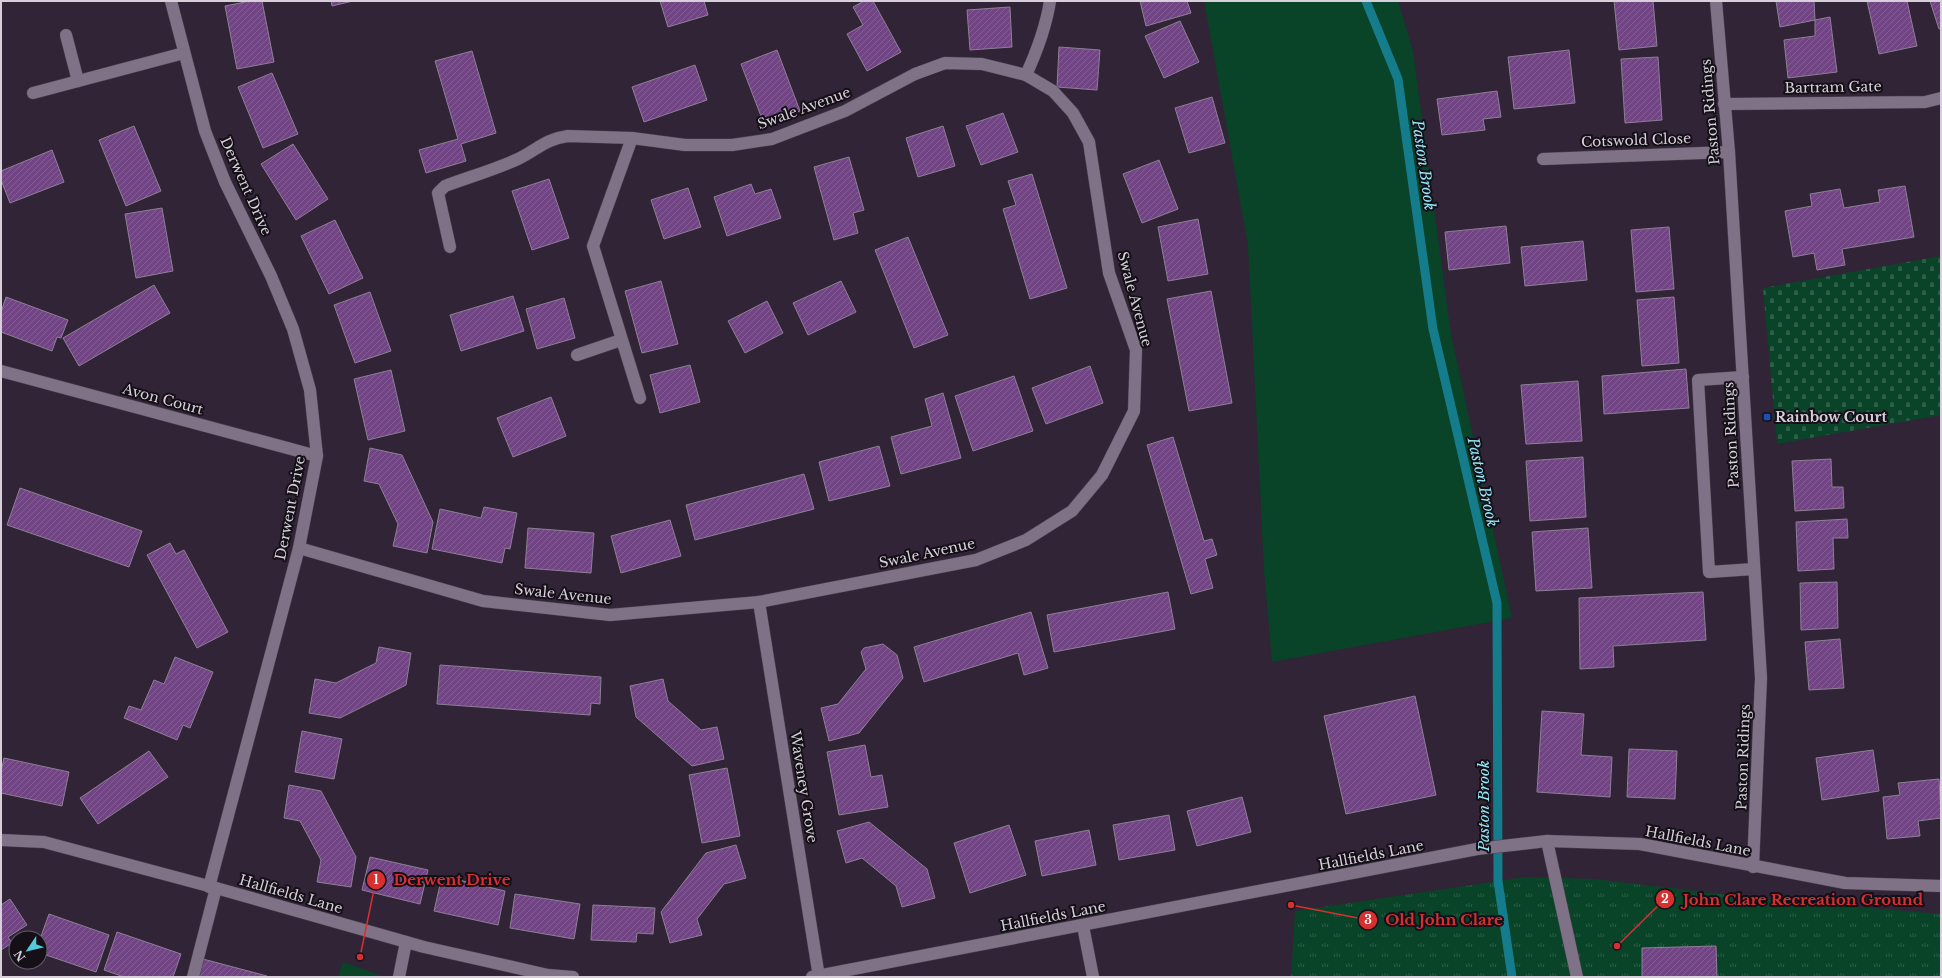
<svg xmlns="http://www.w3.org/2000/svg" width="1942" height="978" font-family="'Libre Baskerville',serif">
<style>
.grass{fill:#094328}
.cemetery{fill:url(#cemetery-stones)}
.park{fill:url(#park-tufts)}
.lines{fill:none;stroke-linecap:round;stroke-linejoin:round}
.stream{stroke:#157c8b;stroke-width:9}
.building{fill:url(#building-hatch);stroke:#8e7f95}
.minor-casing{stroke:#4a404e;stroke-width:13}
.minor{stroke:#7f7186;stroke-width:12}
.transit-dot{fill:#1a4fb4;stroke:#151018;stroke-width:1.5}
.labels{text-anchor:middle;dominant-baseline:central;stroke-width:4;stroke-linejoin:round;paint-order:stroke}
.street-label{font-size:14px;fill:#d7d0db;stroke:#151018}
.poi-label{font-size:14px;font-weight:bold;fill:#d7d0db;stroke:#151018;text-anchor:start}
.water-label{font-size:15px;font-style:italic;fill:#94e9f9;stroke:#151018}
.leader{fill:none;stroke:#d63031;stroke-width:1.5}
.callout-dot{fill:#d63031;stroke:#151018;stroke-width:1.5}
.mark-label{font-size:12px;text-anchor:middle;font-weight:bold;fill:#fff}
.callout-label{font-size:15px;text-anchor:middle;font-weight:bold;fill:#d63031;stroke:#151018;stroke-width:4;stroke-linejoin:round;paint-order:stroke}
</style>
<defs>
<pattern id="cemetery-stones" width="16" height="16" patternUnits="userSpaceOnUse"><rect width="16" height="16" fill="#094328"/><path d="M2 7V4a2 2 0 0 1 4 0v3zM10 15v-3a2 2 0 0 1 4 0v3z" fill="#2c5d47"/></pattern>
<pattern id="park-tufts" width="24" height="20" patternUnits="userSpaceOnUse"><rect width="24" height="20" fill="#094328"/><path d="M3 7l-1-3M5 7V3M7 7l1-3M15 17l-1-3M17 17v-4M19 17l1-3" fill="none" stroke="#2c5d47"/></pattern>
<pattern id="building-hatch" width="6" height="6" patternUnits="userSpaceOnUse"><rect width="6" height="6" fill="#714584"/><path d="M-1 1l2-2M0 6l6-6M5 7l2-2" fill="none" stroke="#845f95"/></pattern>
</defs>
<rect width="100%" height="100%" fill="#302436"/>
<g class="grass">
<path d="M1204,1H1398L1413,51L1451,334L1512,618L1272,662L1264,571L1248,245Z"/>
<path d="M343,962L385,977H338Z"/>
</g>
<path class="cemetery" d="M1941,256V415L1777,444L1763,288Z"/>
<path class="park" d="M1526,877L1594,879L1755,898L1941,914V977H1291L1295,911Z"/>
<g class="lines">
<path class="stream" d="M1366,1L1398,79L1433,329L1497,603L1498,881L1512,977"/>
</g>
<g class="building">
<path d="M250,1H262L274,62L237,69L225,6Z"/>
<path d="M331,1H353L332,6Z"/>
<path d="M660,1H704L708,15L668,27Z"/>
<path d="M864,1H873L901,52L867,71L847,34L863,25L853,7Z"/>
<path d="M1140,1H1187L1191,13L1146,26Z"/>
<path d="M1614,1H1653L1657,46L1619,50Z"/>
<path d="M1776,1H1814L1815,20L1780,27Z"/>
<path d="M1867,1H1907L1917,46L1879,54Z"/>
<path d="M1930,1H1941V28L1939,29Z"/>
<path d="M1010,7L1012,47L970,50L967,10Z"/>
<path d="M1830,17L1837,72L1788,78L1784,40L1815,36V20Z"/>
<path d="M1180,21L1199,62L1164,78L1145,36Z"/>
<path d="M1059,47L1100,50L1097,90L1057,87Z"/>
<path d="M777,50L800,111L764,124L741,64Z"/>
<path d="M1569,50L1575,103L1514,109L1508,57Z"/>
<path d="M472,51L496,133L461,144L466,161L426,173L419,150L458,139L435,61Z"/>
<path d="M1658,57L1662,120L1625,123L1621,59Z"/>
<path d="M695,65L707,100L644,122L632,87Z"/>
<path d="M272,73L298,134L263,148L238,87Z"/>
<path d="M1497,91L1501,117L1483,119L1485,130L1442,135L1437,99Z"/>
<path d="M1212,97L1225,143L1189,153L1175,108Z"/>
<path d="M1003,113L1018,152L981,165L966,126Z"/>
<path d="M134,126L161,191L126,206L99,140Z"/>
<path d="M943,126L955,166L918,177L906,138Z"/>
<path d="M293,144L328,199L296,220L261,164Z"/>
<path d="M52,150L64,182L10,203L1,180V171Z"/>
<path d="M849,157L864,210L853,213L858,233L834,240L814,167Z"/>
<path d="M1159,160L1178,209L1142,223L1123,174Z"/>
<path d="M1032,174L1067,288L1030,299L1003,209L1016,205L1008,181Z"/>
<path d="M549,179L569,238L532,250L512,191Z"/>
<path d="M751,184L755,194L771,189L781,218L727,236L714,197Z"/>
<path d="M1905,186L1914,237L1842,249L1845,265L1817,270L1814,253L1793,257L1785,211L1812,206L1810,194L1840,189L1844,208L1880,202L1878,190Z"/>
<path d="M688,188L701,227L664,239L651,200Z"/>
<path d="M162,208L173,271L136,278L125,214Z"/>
<path d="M1198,219L1208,274L1168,281L1158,227Z"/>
<path d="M335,220L363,278L329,294L301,236Z"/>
<path d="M1506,226L1510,263L1449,270L1445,232Z"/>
<path d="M1669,227L1674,289L1636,292L1631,230Z"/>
<path d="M908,237L948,335L914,348L875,250Z"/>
<path d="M1583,241L1587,280L1525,286L1521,247Z"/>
<path d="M661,281L678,344L642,353L625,291Z"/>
<path d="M841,281L856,312L808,335L793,303Z"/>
<path d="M154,285L170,313L79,366L63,338Z"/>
<path d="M1211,291L1232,403L1189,411L1167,299Z"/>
<path d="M370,292L391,351L355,363L334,305Z"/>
<path d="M513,296L524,331L461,351L450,315Z"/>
<path d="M6,297L68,320L61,338L57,337L52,351L1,332V312Z"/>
<path d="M1674,297L1679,363L1642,366L1637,300Z"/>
<path d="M564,298L575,338L537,349L526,309Z"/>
<path d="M767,301L783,333L745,353L728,321Z"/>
<path d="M690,365L700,402L660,413L650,375Z"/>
<path d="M1090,366L1103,403L1046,424L1032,388Z"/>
<path d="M1686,369L1689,408L1604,414L1602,376Z"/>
<path d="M391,370L405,431L368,440L354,379Z"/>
<path d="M1014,376L1033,431L973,451L955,396Z"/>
<path d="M1578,381L1582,441L1526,444L1521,385Z"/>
<path d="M943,393L961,458L901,474L891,437L932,426L925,399Z"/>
<path d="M551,397L566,436L513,457L497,418Z"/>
<path d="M1173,437L1204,541L1212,539L1217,555L1205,559L1213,588L1191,594L1147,445Z"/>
<path d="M879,446L890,486L829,501L819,462Z"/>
<path d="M370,448L402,455L433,522L427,553L393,546L398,524L379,484L364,481Z"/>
<path d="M1583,457L1586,517L1530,521L1526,461Z"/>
<path d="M1831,459L1832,487H1843L1844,508L1795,511L1792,461Z"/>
<path d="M804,474L814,509L695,540L686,505Z"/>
<path d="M20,488L142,531L129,567L7,525Z"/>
<path d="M484,507L517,513L510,549L505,548L502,563L432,549L440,509L481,518Z"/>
<path d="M1847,519L1848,538H1833L1834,569L1798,571L1796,522Z"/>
<path d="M670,520L681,556L621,573L611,536Z"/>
<path d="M528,528L594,533L591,573L525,568Z"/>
<path d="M1588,528L1592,588L1536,591L1532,532Z"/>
<path d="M170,543L176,554L184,550L228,632L197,648L147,555Z"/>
<path d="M1837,582L1838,628L1801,630L1800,583Z"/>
<path d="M1168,592L1175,629L1054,652L1047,615Z"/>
<path d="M1703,592L1706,640L1613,646L1614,667L1580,669L1579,598Z"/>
<path d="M1031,612L1048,668L1024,675L1018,653L924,682L914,647Z"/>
<path d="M1840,639L1844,688L1809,690L1805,642Z"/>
<path d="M883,644L897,655L903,678L859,733L829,741L821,708L838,704L866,669L861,652L864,648Z"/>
<path d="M379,647L411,653L406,685L340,718L309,713L315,679L336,683L376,663Z"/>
<path d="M175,657L213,672L190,728L183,725L177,740L124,718L129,706L141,710L154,680L164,684Z"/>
<path d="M440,665L601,677L600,704L591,703L590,715L437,704Z"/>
<path d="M663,679L668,701L701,730L717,727L724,759L692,766L636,717L630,686Z"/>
<path d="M1415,696L1436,795L1346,814L1324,716Z"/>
<path d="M1542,711L1584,714L1581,755L1612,757L1610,797L1537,792Z"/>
<path d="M302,731L342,739L334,779L295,772Z"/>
<path d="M865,745L871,777L882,775L888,807L839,815L827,752Z"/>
<path d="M1629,749L1677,751L1675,799L1627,797Z"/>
<path d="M1873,750L1879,791L1822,800L1816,758Z"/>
<path d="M149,751L168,777L98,824L80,798Z"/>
<path d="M4,758L69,772L62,806L1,793V772Z"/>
<path d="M727,768L740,836L702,843L689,775Z"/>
<path d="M1939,779L1941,818L1918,821L1920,836L1887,839L1883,797L1900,795L1898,783Z"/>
<path d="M289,785L321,791L356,857L351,887L317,882L321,860L300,821L284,818Z"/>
<path d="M1242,797L1251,832L1197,846L1187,811Z"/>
<path d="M1169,815L1175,850L1119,860L1113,825Z"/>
<path d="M869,822L927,869L935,898L902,907L896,886L862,858L846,863L837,831Z"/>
<path d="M1009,825L1026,875L970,893L954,843Z"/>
<path d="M1089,830L1096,865L1042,876L1035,841Z"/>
<path d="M736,845L746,878L724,884L697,919L702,935L670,943L661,912L706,853Z"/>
<path d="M370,857L428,870L420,904L362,890Z"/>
<path d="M442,876L505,891L498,925L434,911Z"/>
<path d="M515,894L580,904L574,939L510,928Z"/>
<path d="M10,899L27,925L8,937L12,943L1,950V905Z"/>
<path d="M593,905L655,908L653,934L637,933L636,942L591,940Z"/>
<path d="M49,914L109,935L96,972L40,953V939Z"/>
<path d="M117,932L181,954L173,977H124L104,970Z"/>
<path d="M1716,946L1717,977H1642V948Z"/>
<path d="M203,959L267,976V977H198Z"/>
</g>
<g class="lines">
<defs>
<g id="minor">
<path d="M171,1L205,131L225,182L271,276L293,329L310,390L317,456L299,548L209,887"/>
<path d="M1716,1L1729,152L1761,678L1753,867"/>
<path d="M66,35L78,81"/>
<path d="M1026,75C1037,51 1046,27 1050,1"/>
<path d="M33,93L184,53"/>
<path d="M1724,104L1925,102L1941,98"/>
<path d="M632,138L593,246L640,398"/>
<path d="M1543,159L1729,152"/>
<path d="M577,355L621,340"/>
<path d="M1,371L317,456"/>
<path d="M1743,377L1698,380L1709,572L1754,569"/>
<path d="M299,548L483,601L610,615L759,602L976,560L1026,540L1072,511L1102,475L1134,411L1136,350L1109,273L1089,142L1073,113L1053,91L1026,75L982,64L945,63L915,74L845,111L772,139L732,145H685L632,138L568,136C545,139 537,150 518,159C494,170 469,177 445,186L438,193L450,247"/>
<path d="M759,602L819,977"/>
<path d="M1,840L44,842L216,888L424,947L548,975L573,977"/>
<path d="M1547,841L1577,977"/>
<path d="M1083,926L1093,977"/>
<path d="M193,977L216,888"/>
<path d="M399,977L406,942"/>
<path d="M812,977L1477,849L1547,841L1640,844L1845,883L1941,886"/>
</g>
</defs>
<use href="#minor" class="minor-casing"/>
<use href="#minor" class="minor"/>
</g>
<rect class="transit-dot" x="1763" y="413" width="8" height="8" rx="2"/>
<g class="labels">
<g class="street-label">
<text transform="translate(1833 87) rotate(-1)">Bartram Gate</text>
<text transform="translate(804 108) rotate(-20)">Swale Avenue</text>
<text transform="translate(1710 112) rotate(-95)">Paston Ridings</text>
<text transform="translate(1636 140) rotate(-2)">Cotswold Close</text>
<text transform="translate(246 186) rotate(66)">Derwent Drive</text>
<text transform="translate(1135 299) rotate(75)">Swale Avenue</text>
<text transform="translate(163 399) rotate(15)">Avon Court</text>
<text transform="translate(1731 435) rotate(-93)">Paston Ridings</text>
<text transform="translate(290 508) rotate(-79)">Derwent Drive</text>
<text transform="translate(927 553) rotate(-12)">Swale Avenue</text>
<text transform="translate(563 594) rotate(6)">Swale Avenue</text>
<text transform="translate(1743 757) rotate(-88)">Paston Ridings</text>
<text transform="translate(804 787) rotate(81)">Waveney Grove</text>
<text transform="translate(1698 841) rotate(11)">Hallfields Lane</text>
<text transform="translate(1371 855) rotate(-11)">Hallfields Lane</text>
<text transform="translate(291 894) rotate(16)">Hallfields Lane</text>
<text transform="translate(1053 916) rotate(-11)">Hallfields Lane</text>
</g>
<g class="poi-label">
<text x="1775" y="417">Rainbow Court</text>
</g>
<g class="water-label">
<text transform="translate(1424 165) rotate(82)">Paston Brook</text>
<text transform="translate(1483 482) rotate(77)">Paston Brook</text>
<text transform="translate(1483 806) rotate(-90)">Paston Brook</text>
</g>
</g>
<path class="leader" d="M360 957L376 880M1617 946L1665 899M1291 905L1368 920"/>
<g class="callout-dot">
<circle cx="360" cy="957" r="4"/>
<circle cx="1617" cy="946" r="4"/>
<circle cx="1291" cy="905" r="4"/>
<circle cx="376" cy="880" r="10"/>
<circle cx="1665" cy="899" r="10"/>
<circle cx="1368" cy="920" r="10"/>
</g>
<g class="mark-label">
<text x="376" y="884">1</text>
<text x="1665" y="903">2</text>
<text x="1368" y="924">3</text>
</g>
<g class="callout-label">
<text x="452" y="885">Derwent Drive</text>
<text x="1803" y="905">John Clare Recreation Ground</text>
<text x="1444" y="925">Old John Clare</text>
</g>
<rect width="1942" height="978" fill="none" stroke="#d7d0db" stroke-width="4"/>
<g transform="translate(28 950) rotate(235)"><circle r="19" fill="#151018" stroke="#635d66"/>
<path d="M0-3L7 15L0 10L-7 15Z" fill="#54cadd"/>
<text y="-6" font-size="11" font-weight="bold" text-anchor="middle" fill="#d7d0db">N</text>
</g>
</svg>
